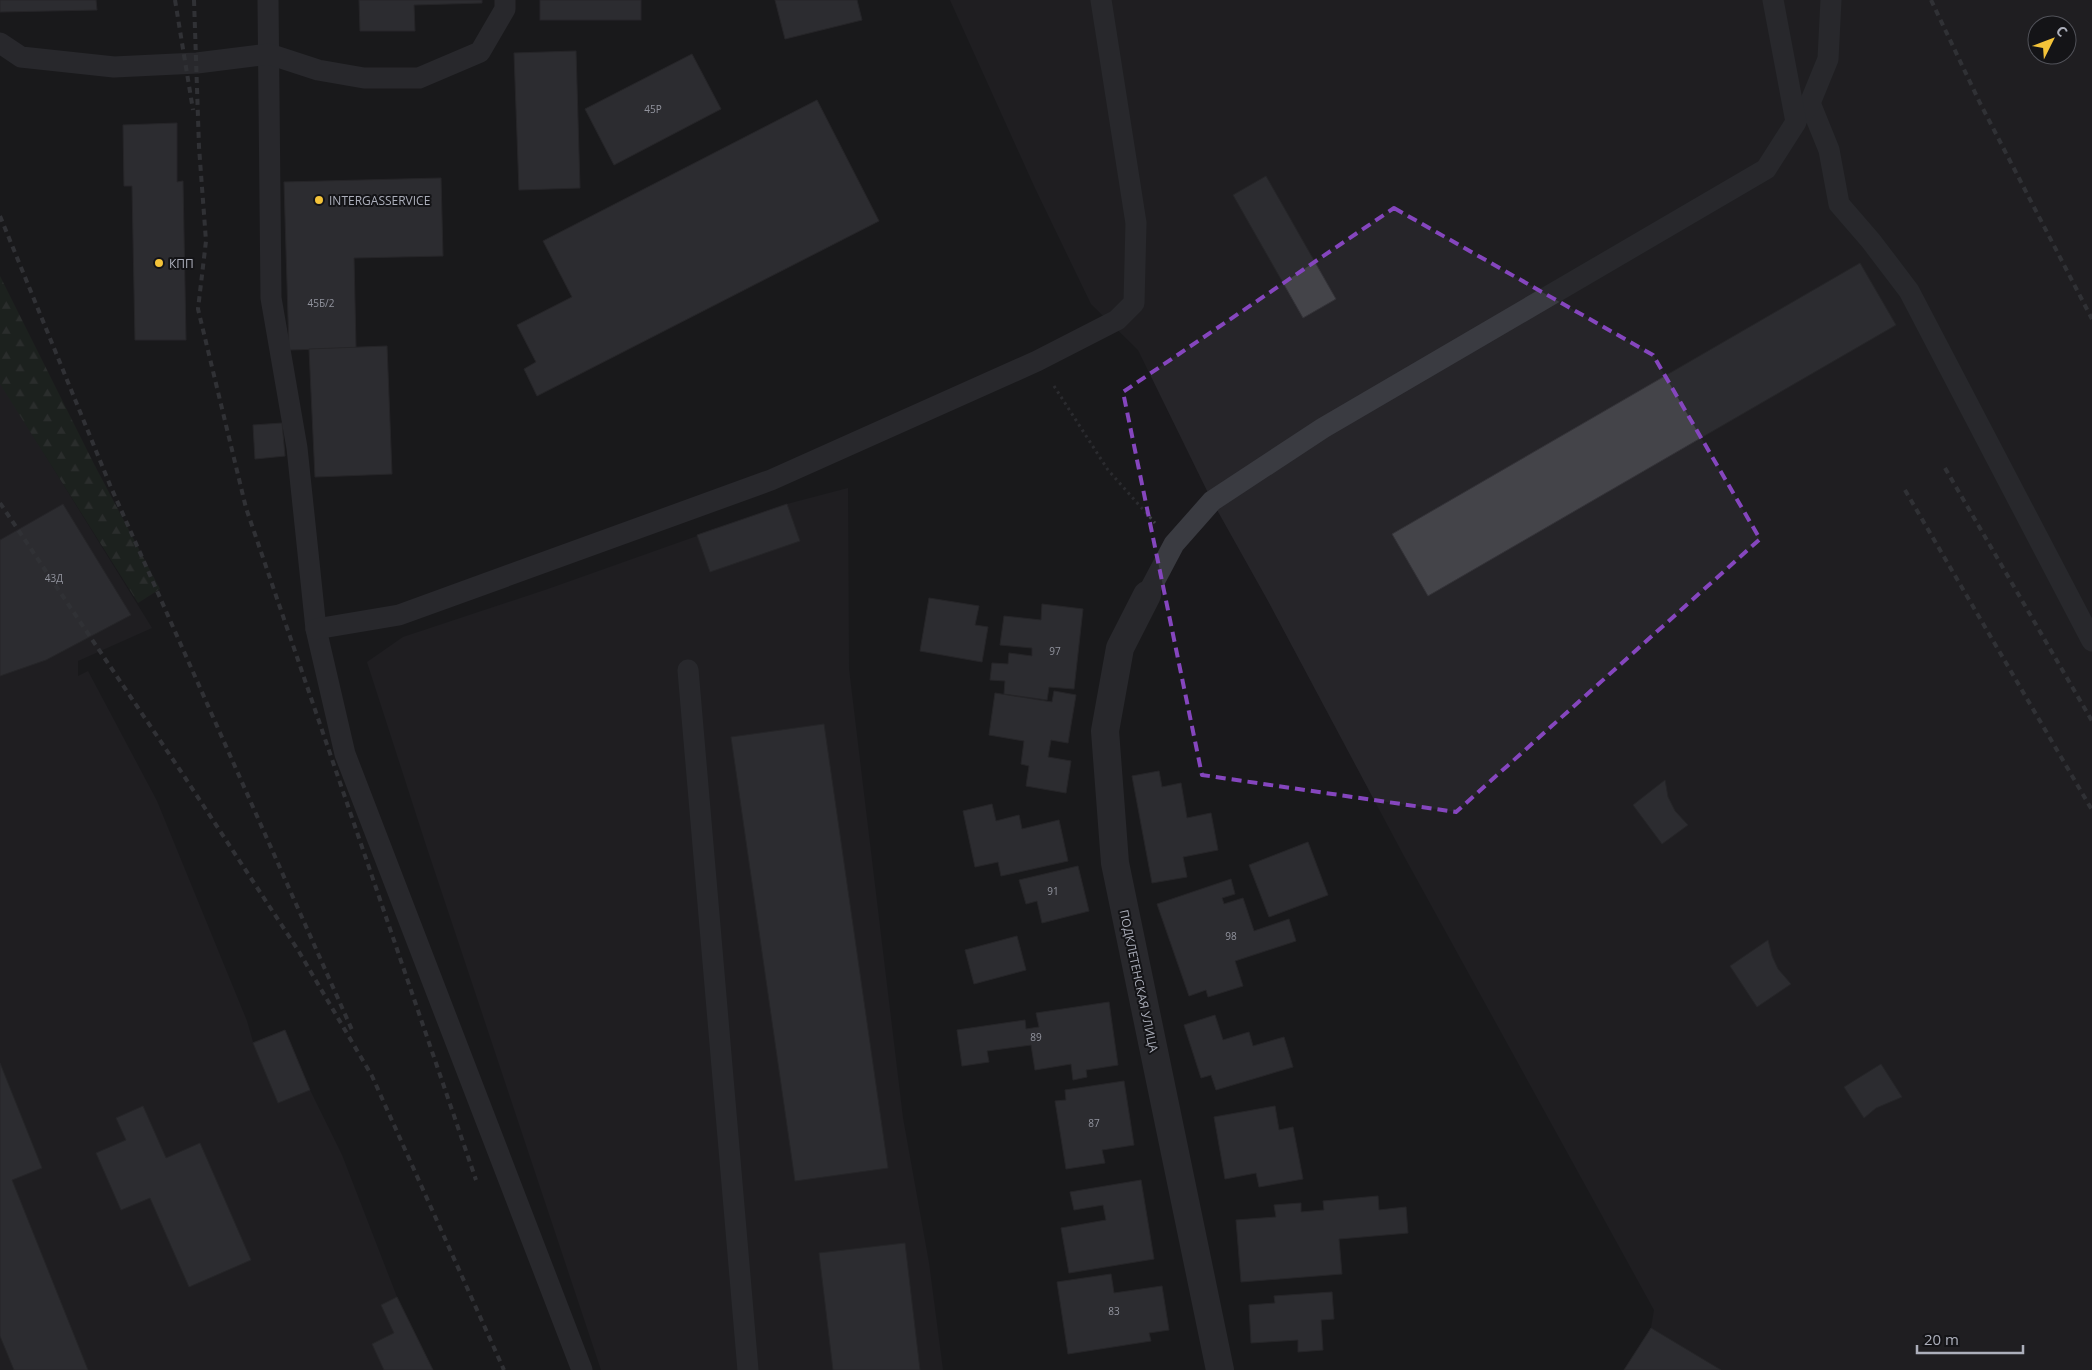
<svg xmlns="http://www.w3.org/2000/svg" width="2092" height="1370" font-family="'Open Sans',sans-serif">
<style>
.built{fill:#262529;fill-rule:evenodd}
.forest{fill:url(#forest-firs)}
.building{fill:#444449;stroke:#343338}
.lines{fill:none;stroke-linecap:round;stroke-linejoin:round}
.path{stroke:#404248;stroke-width:3;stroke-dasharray:2.5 4;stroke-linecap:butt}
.lane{stroke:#3a3b41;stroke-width:21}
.street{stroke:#3a3b41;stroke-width:28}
.rail{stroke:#4d4f56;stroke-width:4;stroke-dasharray:6 5;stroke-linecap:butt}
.marked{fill:none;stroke:#8546be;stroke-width:4;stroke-dasharray:10 6;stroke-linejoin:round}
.poi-dot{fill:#f4c339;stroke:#141417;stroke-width:2}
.labels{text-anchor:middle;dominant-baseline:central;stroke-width:4;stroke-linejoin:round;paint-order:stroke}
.number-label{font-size:10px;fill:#92949e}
.poi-label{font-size:12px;fill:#acafbb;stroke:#141417;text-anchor:start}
.street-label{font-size:12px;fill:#acafbb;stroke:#141417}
</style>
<defs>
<pattern id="forest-firs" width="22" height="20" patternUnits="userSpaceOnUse" patternTransform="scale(1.25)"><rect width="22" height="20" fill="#212a23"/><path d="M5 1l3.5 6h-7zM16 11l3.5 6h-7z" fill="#3f4641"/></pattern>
</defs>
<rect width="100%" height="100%" fill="#1a191c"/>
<g class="built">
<path d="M950,0H2092V1370H1624L1651,1328L1654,1310L1404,856L1268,601L1212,501L1138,350L1091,304L1035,188ZM2037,25H2067V55H2037Z"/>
<path d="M0,382L152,628L78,661V676L88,671L157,801L247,1021L253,1042L285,1030L310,1090L342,1155L397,1297L433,1370H0Z"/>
<path d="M848,488L849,669L903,1118L929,1263L943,1370H601L426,845L367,662L403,637L545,590L787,504Z"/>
</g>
<path class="forest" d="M0,276L93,462L160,589L138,603L0,384Z"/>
<g class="building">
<path d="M0,0H96L97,10L0,12Z"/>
<path d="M359,0H482V3L414,5L415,31H360Z"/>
<rect x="540" y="0" width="101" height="20"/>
<path d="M775,0H857L862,20L785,39Z"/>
<path d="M576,51L580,188L519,190L514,53Z"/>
<path d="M692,54L721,109L614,165L585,109Z"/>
<path d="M817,100L879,221L537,396L524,369L536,362L517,325L572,297L543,241Z"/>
<path d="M177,123V182L183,181L186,340H135L132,186H124L123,125Z"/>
<path d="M1266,176L1336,299L1303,318L1233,195Z"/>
<path d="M441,178L443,256L354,258L356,348L289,350L284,182Z"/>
<path d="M1860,263L1896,325L1428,596L1392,534Z"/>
<path d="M387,346L392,474L315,477L309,349Z"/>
<path d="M282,423L285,456L255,459L253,425Z"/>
<path d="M63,504L131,615L46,660L0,676V540Z"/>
<path d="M787,504L800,541L710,572L697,535Z"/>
<path d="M929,598L979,606L975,625L988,627L982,662L920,651Z"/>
<path d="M1042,604L1083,609L1074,689L1049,687L1047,700L1004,694L1005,681L990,680L992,663L1008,664L1009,653L1032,656V648L1000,645L1004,616L1041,620Z"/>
<path d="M1054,691L1076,695L1068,743L1051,740L1048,757L1071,761L1066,793L1026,786L1029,766L1021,764L1024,741L989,735L995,693L1052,702Z"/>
<path d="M824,724L888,1168L795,1181L731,737Z"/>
<path d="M1159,771L1162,787L1181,783L1187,818L1211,813L1218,850L1183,857L1187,877L1152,883L1132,776Z"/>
<path d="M1665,780L1668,797L1675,811L1688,825L1662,844L1633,805Z"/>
<path d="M992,804L996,821L1019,815L1022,829L1059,820L1068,861L1001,876L998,862L975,867L963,811Z"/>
<path d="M1308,842L1328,895L1269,917L1249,865Z"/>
<path d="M1078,866L1089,911L1042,923L1037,901L1026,904L1019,880Z"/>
<path d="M1231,879L1235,894L1222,898L1224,904L1243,898L1254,931L1289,919L1296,941L1235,961L1243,986L1208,997L1206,990L1189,996L1157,904Z"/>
<path d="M1017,936L1026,970L974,984L965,950Z"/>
<path d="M1768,940L1772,956L1778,969L1791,984L1757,1007L1730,966Z"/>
<path d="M1109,1002L1118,1065L1086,1070L1087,1077L1073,1080L1071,1064L1035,1070L1031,1045L987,1051L989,1062L962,1066L957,1030L1025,1020L1026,1029L1039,1027L1036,1013Z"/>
<path d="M1215,1015L1223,1040L1249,1032L1253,1046L1284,1037L1293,1067L1216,1090L1211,1075L1201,1078L1184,1025Z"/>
<path d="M285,1030L310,1090L278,1103L253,1043Z"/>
<path d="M0,1063L42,1168L12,1180L88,1370H14L0,1336Z"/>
<path d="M1881,1064L1902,1097L1876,1108L1864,1118L1844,1087Z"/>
<path d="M1124,1081L1134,1145L1102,1150L1105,1163L1066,1169L1055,1101L1066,1100L1065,1090Z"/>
<path d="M143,1106L166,1158L200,1143L251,1260L189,1287L150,1198L121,1210L96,1153L126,1140L116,1118Z"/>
<path d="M1275,1106L1279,1130L1293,1127L1303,1179L1259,1187L1256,1173L1225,1179L1214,1117Z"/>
<path d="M1141,1180L1154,1259L1069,1273L1061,1228L1106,1220L1103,1205L1074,1210L1070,1192Z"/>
<path d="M1378,1196L1379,1210L1406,1207L1408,1233L1339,1239L1342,1274L1241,1282L1236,1220L1276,1217L1274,1205L1301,1203V1212L1324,1210L1323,1201Z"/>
<path d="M905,1243L920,1370H833L819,1253Z"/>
<path d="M1111,1274L1114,1293L1162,1286L1169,1330L1149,1333L1151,1341L1068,1354L1057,1282Z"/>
<path d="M1332,1292L1334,1319L1321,1320L1323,1350L1298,1352V1340L1251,1343L1249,1305L1275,1303L1274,1296Z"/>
<path d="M397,1297L433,1370H384L372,1344L394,1333L381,1305Z"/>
<path d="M1651,1328L1721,1370H1624Z"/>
</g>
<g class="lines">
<path class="path" d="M1054,386L1108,470L1155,523"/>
<g class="lane">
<path d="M268,0L271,298L297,448L316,629L345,754L582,1370"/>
<path d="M0,43L21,57L114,67L197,63L269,54L318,70L364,78H419L480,52L505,9V0"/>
<path d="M1810,103L1829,150L1839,204L1871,241L1909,291L2092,641"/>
<path d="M1802,114L1810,103L1828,59L1831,0"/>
<path d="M1147,595L1174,544L1212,501L1323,428L1766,169L1796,122L1773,0"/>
<path d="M316,629L399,615L771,480L1037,361L1117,320L1134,303L1136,223L1101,0"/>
<path d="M688,670L748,1370"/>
</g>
<path class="street" d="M1147,595L1120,648L1105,731L1115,863L1220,1370"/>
<g class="rail">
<path d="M175,0L193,110"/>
<path d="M194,0L199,147L206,241L198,309L246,508L476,1180"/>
<path d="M1931,0L1980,103L2092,319"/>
<path d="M0,216L110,485L352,1030"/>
<path d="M1945,468L2092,721"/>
<path d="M1905,490L2092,810"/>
<path d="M0,503L182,773L298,950L372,1076L504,1370"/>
</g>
</g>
<path d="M0 0H2092V1370H0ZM1394,208L1653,355L1760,539L1456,812L1202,775L1123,392Z" fill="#1a191c" fill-opacity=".55" fill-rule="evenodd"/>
<path class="marked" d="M1394,208L1653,355L1760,539L1456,812L1202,775L1123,392Z"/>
<g class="poi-dot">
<circle cx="319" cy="200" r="5"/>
<circle cx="159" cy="263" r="5"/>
</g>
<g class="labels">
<g class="number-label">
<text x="653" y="109">45Р</text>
<text x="321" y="303">45Б/2</text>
<text x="54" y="578">43Д</text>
<text x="1055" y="651">97</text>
<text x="1053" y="891">91</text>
<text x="1231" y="936">98</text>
<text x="1036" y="1037">89</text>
<text x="1094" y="1123">87</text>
<text x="1114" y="1311">83</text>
</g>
<g class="poi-label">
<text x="329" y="200">INTERGASSERVICE</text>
<text x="169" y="263">КПП</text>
</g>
<g class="street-label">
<text transform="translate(1139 981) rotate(78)">ПОДКЛЕТЕНСКАЯ УЛИЦА</text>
</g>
</g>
<g transform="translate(2052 40) rotate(48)"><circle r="24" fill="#141417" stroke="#515259"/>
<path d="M0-4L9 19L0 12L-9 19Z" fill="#f4c339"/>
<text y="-8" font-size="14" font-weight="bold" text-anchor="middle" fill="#acafbb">С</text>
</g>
<path d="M1917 1345v8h106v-8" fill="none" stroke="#acafbb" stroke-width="2.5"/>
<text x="1924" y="1345" font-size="15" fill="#acafbb" stroke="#141417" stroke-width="4" paint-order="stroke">20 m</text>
</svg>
